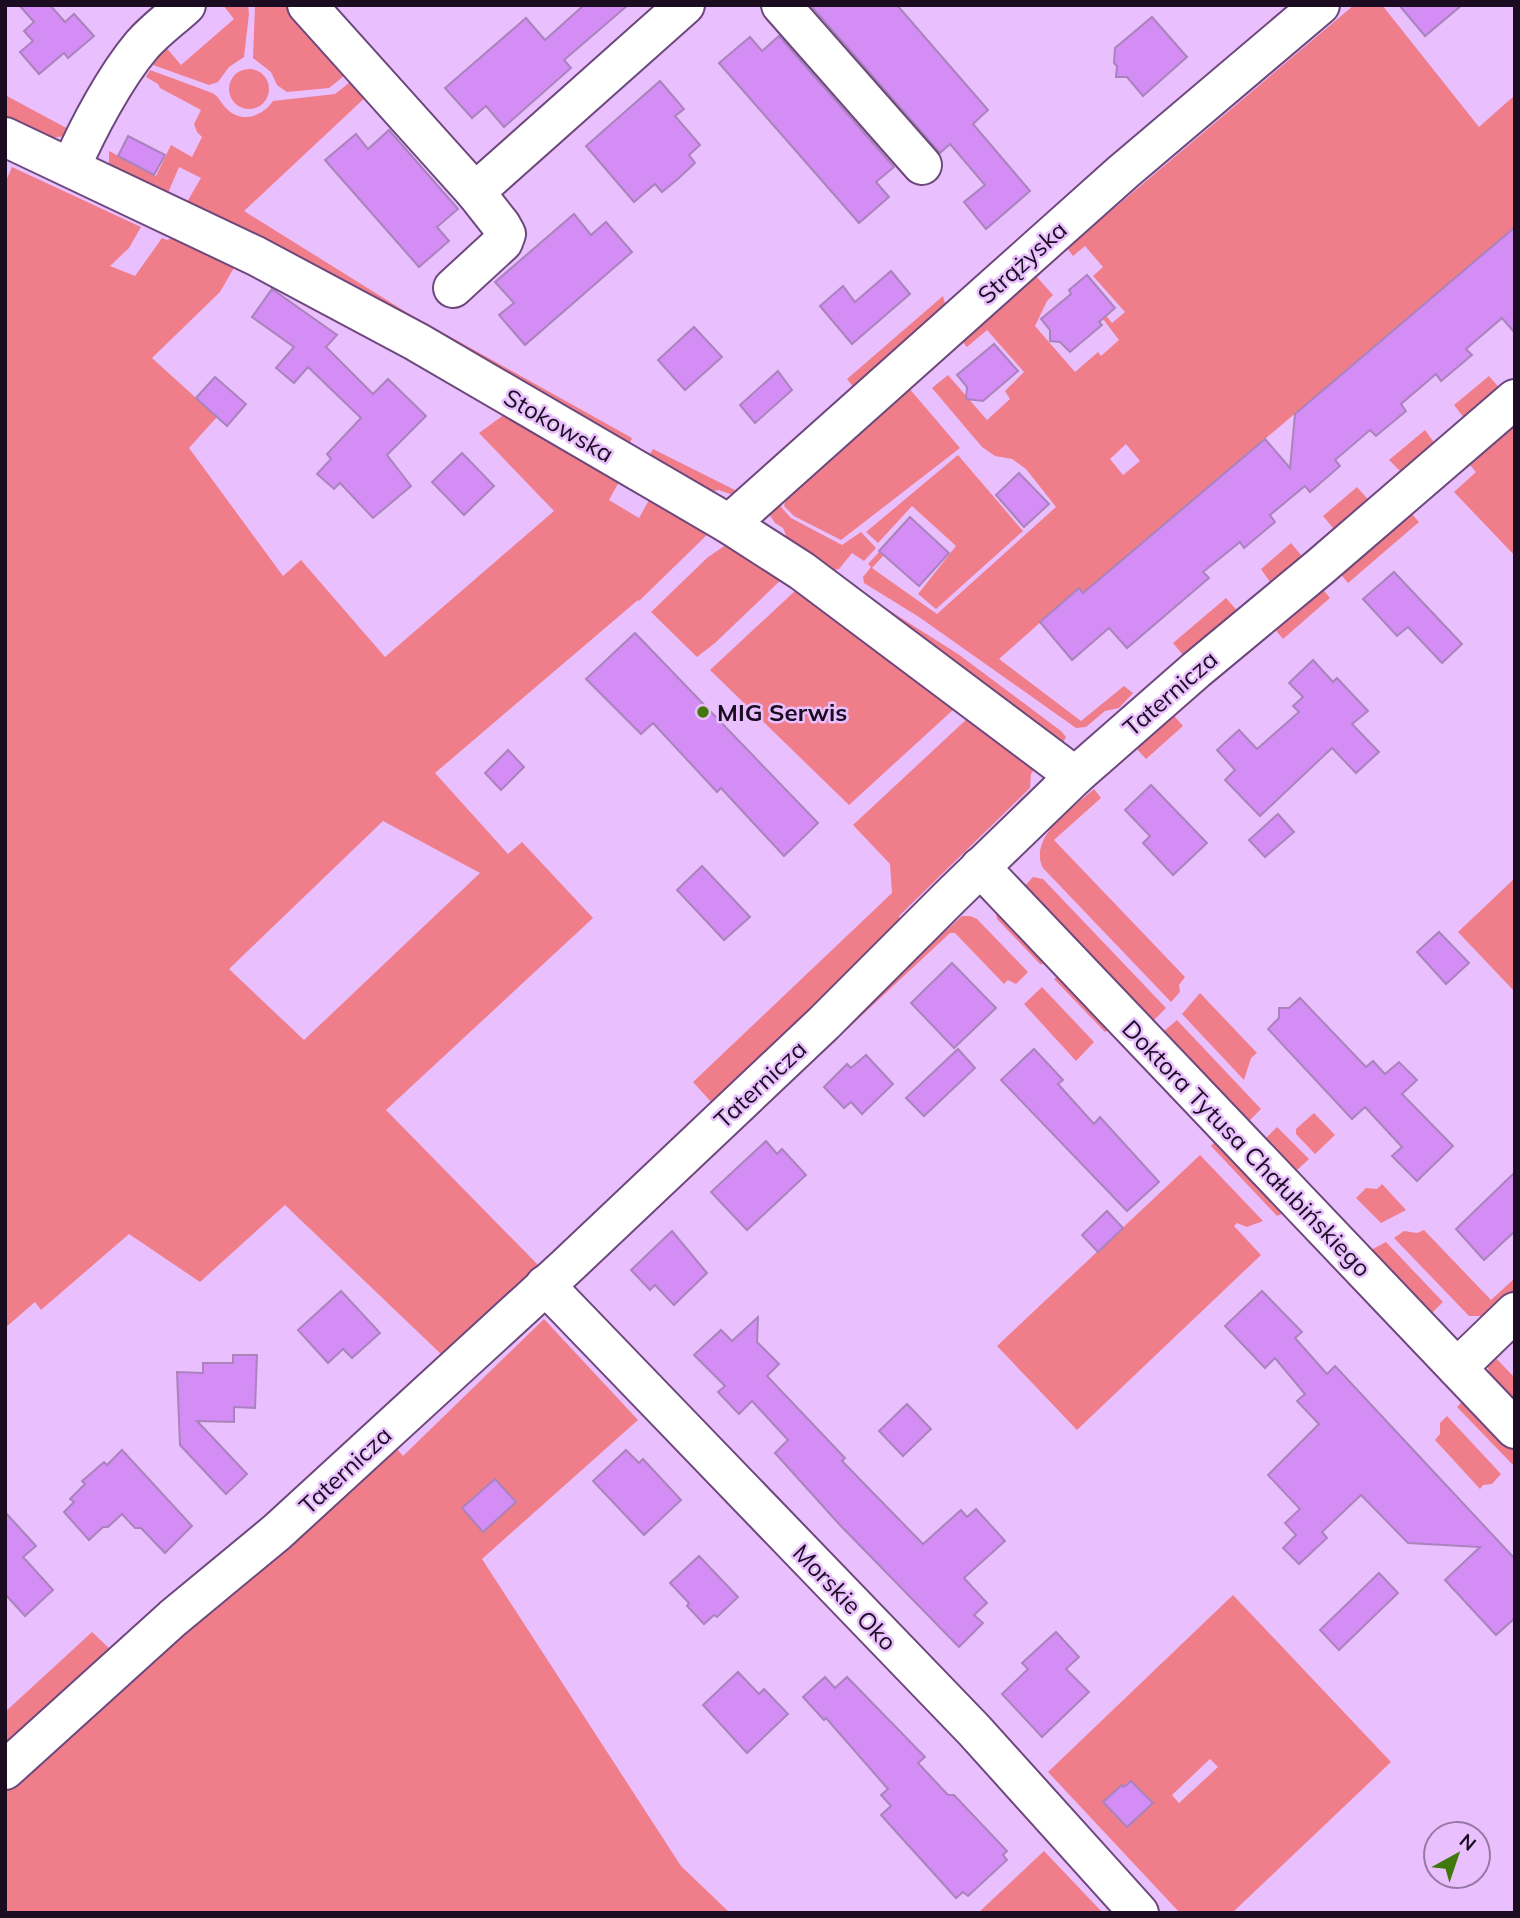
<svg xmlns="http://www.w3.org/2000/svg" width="1520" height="1918" font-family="Mulish,sans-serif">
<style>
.green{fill:#f07e8a;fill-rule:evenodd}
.building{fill:#d38df4;stroke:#aa83bc;stroke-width:2}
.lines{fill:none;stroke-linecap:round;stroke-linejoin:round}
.minor-casing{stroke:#6d487d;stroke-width:42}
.minor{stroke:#fff;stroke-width:38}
.poi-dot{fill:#40780b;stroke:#e9c0fd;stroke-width:2.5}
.labels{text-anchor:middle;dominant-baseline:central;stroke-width:5;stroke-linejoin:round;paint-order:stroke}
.street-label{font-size:24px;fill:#1b0c22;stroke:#e9c0fd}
.poi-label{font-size:24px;font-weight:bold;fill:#1b0c22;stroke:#e9c0fd;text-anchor:start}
</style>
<rect width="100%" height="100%" fill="#e9c0fd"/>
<g class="green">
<path d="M223,5H248L249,14L244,57L229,67L218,82L209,85L153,65L165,46L181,65L234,19Z"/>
<path d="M255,5H290L349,72L329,88L287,92L277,85L271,72L253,58Z"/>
<path d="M1354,5H1382L1479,127L1515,95V227L1199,495L1100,613L1079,588L999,659L1081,721L1124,686L1133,693L1119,708L1105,711L1086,727L1076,728L919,617L864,583L863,577L871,567L868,564L880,551L884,555L872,568L937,614L1056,507L1026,469L1012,459L995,456L982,447L932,388L948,375L987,420L1010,399L1005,391L1024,372L987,330L967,347L960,339L1035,275L1053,295L1047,301L1035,326L1075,372L1098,352L1101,356L1119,340L1100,315L1103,312L1112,323L1125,312L1093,276L1103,267L1085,246L1073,256L1067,248ZM1126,444L1140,461L1123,475L1110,459Z"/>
<circle cx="249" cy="89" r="20"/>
<path d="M150,70C171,78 192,85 212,93C219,96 221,104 227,109C242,124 263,116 273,101L335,94L354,79L369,94L244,211L406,312L632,438L629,445L187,202L201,178L179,167L168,193L109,165V151L156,176L171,145L192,157L202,137L197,132L194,124L201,110L160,88L158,84L146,77Z"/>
<path d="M5,95L72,131C52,148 26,127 5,118Z"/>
<path d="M12,167L141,227L129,248L110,266L135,276L162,238L167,240L185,233L235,266L220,292L152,358L217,417L189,448L283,576L301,560L385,657L554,511L479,433L505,414L619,473V482L609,500L639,518L649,500L631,489L710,532L639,601L638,600L435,773L508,854L522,842L593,918L386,1110L541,1268L441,1354L285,1205L200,1282L129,1234L41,1310L35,1302L5,1328V183ZM383,821L480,873L304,1040L229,969Z"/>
<path d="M943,296L946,307L859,394L847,379Z"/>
<path d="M1489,376L1503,392L1465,419L1454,405Z"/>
<path d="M908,387L960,448L841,540L794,516L784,506L788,488Z"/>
<path d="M1515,415V556L1454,492L1476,472L1464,458Z"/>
<path d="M1425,430L1438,448L1402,473L1389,460Z"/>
<path d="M653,449L741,493L730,494L719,490L708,492L652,460L650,454Z"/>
<path d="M958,455L1023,531L936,609L918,594L956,546L912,506L878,543L866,532Z"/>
<path d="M786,486L781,507L791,518L842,545L861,532L876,548L864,561L852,553L839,569L834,570L788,540L783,528L775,523L769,514Z"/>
<path d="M1357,487L1372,504L1341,530L1334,529L1323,516Z"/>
<path d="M1409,511L1419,522L1348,583L1335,567Z"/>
<path d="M1291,543L1305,560L1279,583L1270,582L1261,569Z"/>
<path d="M726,545L784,577L715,643L697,657L651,612L708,557Z"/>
<path d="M1320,586L1330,598L1283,639L1272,626Z"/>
<path d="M796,590L954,709L849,805L710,670Z"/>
<path d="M868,597L958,654L1061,731L1066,737L1059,751Z"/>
<path d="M1226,598L1240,614L1188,661L1173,643Z"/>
<path d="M1168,709L1183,726L1146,759L1136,748Z"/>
<path d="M969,717L1038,764L1031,774L1030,788L899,916L901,929L712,1103L693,1082L892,893L890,864L853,825Z"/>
<path d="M1094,789L1101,798L1054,840L1185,977L1179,985L1180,992L1171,1002L1043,868C1028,836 1074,807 1094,789Z"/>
<path d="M1033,877L1043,879L1166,1008L1154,1020H1147L1021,890Z"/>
<path d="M1515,878V992L1458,932Z"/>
<path d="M1002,907L1045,961L1041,965L997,919L996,914Z"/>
<path d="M962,916H970L977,919L1028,972L1016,984L1008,980L1004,984L955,933H950L844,1032L840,1028L922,948L929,946Z"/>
<path d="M1059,976L1109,1029L1105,1032L1054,979Z"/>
<path d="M1042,987L1094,1042L1076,1061L1024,1004Z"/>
<path d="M1200,993L1257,1053L1251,1058L1244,1080L1182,1014Z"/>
<path d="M1177,1020L1261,1109L1249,1121L1242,1120L1163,1037L1164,1031Z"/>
<path d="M1314,1113L1335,1135L1315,1154L1296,1134V1129Z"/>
<path d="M1277,1127L1309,1159L1296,1171L1290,1172L1265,1139Z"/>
<path d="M1215,1141L1284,1213L1277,1216L1211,1146Z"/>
<path d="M1200,1155L1263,1221L1247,1227L1237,1223L1234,1226L1261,1255L1077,1430L997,1346Z"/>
<path d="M1382,1184L1406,1210L1381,1223L1356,1198L1366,1188L1377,1189Z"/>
<path d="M1424,1230L1491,1300L1515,1278V1297L1505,1295L1484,1316H1469L1394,1238L1404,1231L1417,1233Z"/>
<path d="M1386,1242L1443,1302L1428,1317L1371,1250Z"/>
<path d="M544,1319L638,1420L482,1559L681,1866L730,1913H5V1791L393,1444L403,1456Z"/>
<path d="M1490,1352L1515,1378V1409C1501,1391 1481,1376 1490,1352Z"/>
<path d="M1462,1402L1470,1403L1515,1450V1462L1512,1464L1457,1407Z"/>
<path d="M1447,1416L1501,1474L1492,1484L1483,1485L1480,1489L1435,1440L1440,1434V1423Z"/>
<path d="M1233,1595L1391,1762L1232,1913H1180L1048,1772ZM1210,1759L1218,1767L1179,1803L1172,1795Z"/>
<path d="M92,1632L109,1648L112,1662L5,1758V1712Z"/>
<path d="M1044,1851L1103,1913H978Z"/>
</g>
<g class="building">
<path d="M19,5H50L65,22L74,14L94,36L68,58L64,53L39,74L20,52L33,41L24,31L34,22Z"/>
<path d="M584,5H628L564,60L571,68L504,127L486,106L472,118L445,88L526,18L545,40Z"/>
<path d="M814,5H897L988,110L973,124L1030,191L986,229L964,202L985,185L950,144L940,153L812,7Z"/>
<path d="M1399,5H1462L1425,36Z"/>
<path d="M1152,17L1187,57L1143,96L1127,77H1116L1117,66L1114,63L1115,48Z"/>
<path d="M779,36L894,167L876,182L889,197L859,223L719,63L750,37L762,51Z"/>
<path d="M660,81L684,109L675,116L700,145L689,155L695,163L679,178L662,192L655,184L634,202L586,146Z"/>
<path d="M389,130L458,209L437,227L449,241L419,267L325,160L356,134L368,149Z"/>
<path d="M128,136L165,155L154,175L118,156Z"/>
<path d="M574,214L591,235L606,222L632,252L525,345L499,315L514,303L495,282Z"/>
<path d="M1515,227V333L1502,318L1466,349L1472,355L1441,381L1436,374L1401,404L1406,411L1376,436L1370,430L1335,460L1340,466L1310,492L1305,486L1270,515L1275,522L1244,548L1240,542L1203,572L1209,578L1127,648L1109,628L1072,660L1040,622L1079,588L1083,593L1265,439L1290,468L1295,414Z"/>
<path d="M891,271L910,294L852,344L820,306L843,286L855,302Z"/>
<path d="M1087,275L1115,308L1099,322L1102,325L1070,352L1060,342L1050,341V330L1041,319L1071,294L1069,290Z"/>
<path d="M272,289L337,335L326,347L373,394L388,379L426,416L387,455L411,486L373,518L340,483L334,489L317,474L331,459L327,454L361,418L308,367L294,383L276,368L294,347L252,317Z"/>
<path d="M694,327L722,357L685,390L658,360Z"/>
<path d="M994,344L1018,371L983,401L966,399L967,387L957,375Z"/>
<path d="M778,371L792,390L755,423L740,405Z"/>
<path d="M215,377L246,404L227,426L196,398Z"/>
<path d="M462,453L494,486L464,515L432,482Z"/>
<path d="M1019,473L1049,504L1024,527L996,495Z"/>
<path d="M910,517L949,553L919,586L879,551Z"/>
<path d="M1394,572L1462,644L1442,663L1408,627L1397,636L1363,599Z"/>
<path d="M635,633L818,823L784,856L721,788L717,792L653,723L641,734L586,679Z"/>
<path d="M1313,660L1333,682L1337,678L1368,711L1352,724L1379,752L1356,773L1332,748L1260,816L1225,780L1235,770L1217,750L1239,730L1257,749L1299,712L1293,706L1303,697L1289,683Z"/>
<path d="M508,750L524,767L501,790L485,773Z"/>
<path d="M1151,785L1207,843L1173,875L1143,843L1150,836L1125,810Z"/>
<path d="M1278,814L1294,832L1265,857L1249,840Z"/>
<path d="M702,866L750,917L724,940L677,890Z"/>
<path d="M1439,932L1469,963L1446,984L1417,952Z"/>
<path d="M952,963L996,1008L954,1048L911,1003Z"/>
<path d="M1300,998L1366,1067L1373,1061L1385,1074L1399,1062L1417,1080L1402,1094L1453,1146L1417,1181L1392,1156L1402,1147L1365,1107L1352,1119L1268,1029L1279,1018V1008H1289Z"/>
<path d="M958,1049L975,1068L924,1116L906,1098Z"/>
<path d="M1034,1049L1063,1080L1058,1084L1094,1124L1100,1117L1159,1182L1127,1211L1001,1080Z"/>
<path d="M866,1055L893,1084L862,1114L851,1102L844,1108L824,1087L847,1064L851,1068Z"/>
<path d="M766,1141L777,1154L782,1149L806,1175L747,1230L711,1192Z"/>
<path d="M1515,1172V1231L1484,1260L1456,1229Z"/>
<path d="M1107,1211L1123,1228L1098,1252L1082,1235Z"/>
<path d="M672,1231L707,1273L674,1305L655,1285L650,1290L631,1270Z"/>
<path d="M341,1291L380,1333L352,1358L343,1349L328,1363L298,1330Z"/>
<path d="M1262,1291L1302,1332L1295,1338L1327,1374L1335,1366L1515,1559V1618L1496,1635L1445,1580L1480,1547L1408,1543L1361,1495L1322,1532L1327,1538L1299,1564L1283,1548L1296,1535L1285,1523L1300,1509L1268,1475L1319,1424L1297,1401L1305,1394L1275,1358L1265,1368L1225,1326Z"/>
<path d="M758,1317L757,1342L779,1364L767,1376L845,1458L842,1461L923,1544L961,1510L967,1517L976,1509L1005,1541L964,1578L987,1603L974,1615L983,1623L959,1647L839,1524L775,1453L788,1440L752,1401L739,1414L718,1392L725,1386L694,1355L721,1330L732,1341Z"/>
<path d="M233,1355H257L255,1408L234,1407V1422L197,1421L247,1474L226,1494L180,1445L177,1372L203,1373V1363H233Z"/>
<path d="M907,1404L931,1429L903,1456L879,1431Z"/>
<path d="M122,1450L192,1526L165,1553L141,1528H135L122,1514L108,1527H103L89,1540L64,1512L74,1502L70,1499L85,1484L82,1481L104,1462L107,1465Z"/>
<path d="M626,1450L639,1463L643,1459L681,1500L644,1535L593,1481Z"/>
<path d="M495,1479L516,1502L483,1532L462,1508Z"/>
<path d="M5,1512L36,1546L23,1557L53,1590L25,1616L5,1594Z"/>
<path d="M699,1556L738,1597L717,1617L714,1615L704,1624L687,1606L689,1603L670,1583Z"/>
<path d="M1379,1573L1398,1593L1339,1650L1320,1630Z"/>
<path d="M1056,1632L1079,1657L1066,1669L1089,1692L1042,1737L1002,1694L1028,1669L1022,1663Z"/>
<path d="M738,1672L759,1694L764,1689L788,1714L747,1753L703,1705Z"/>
<path d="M825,1677L835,1688L847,1677L925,1757L918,1763L948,1795H954L1007,1851L1003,1855L1007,1860L968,1896L963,1892L956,1898L881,1815L891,1806L881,1795L888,1789L826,1718L824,1720L803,1697Z"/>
<path d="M1131,1781L1153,1803L1127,1827L1103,1802L1122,1785L1124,1787Z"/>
</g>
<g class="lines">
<defs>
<g id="minor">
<path d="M307,5L475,192L685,5"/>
<path d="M781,5L922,165"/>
<path d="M5,137L256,256L417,342L729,524L802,571L1075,776"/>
<path d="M71,167C88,128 115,77 142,45C155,30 172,18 186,5"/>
<path d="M453,288L503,242L506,234L501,225L475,192"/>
<path d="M729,524L1123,172L1320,5"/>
<path d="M980,867L1515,1429"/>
<path d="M545,1285L974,1730L1139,1913"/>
<path d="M1457,1368L1515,1312"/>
<path d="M5,1770L173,1618L277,1532L566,1267L824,1023L952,895L1075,776L1196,670L1320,567L1515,399"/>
</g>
</defs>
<use href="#minor" class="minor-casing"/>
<use href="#minor" class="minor"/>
</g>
<circle class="poi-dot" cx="703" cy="712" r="7"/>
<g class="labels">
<g class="street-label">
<text transform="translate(1022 262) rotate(-42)">Strążyska</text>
<text transform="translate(559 425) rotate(30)">Stokowska</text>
<text transform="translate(1170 693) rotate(-41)">Taternicza</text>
<text transform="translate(760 1084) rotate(-43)">Taternicza</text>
<text transform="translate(1247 1148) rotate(46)">Doktora Tytusa Chałubińskiego</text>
<text transform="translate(345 1470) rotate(-43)">Taternicza</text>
<text transform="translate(845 1597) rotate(46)">Morskie Oko</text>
</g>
<g class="poi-label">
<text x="717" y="712">MIG Serwis</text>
</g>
</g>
<rect width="1520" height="1918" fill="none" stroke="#1b0c22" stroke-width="14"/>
<g transform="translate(1457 1855) rotate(40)"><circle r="33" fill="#e9c0fd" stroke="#9778a5" stroke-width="2"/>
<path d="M0-5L12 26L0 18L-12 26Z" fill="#40780b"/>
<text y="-10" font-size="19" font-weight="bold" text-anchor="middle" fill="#1b0c22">N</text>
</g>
</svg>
